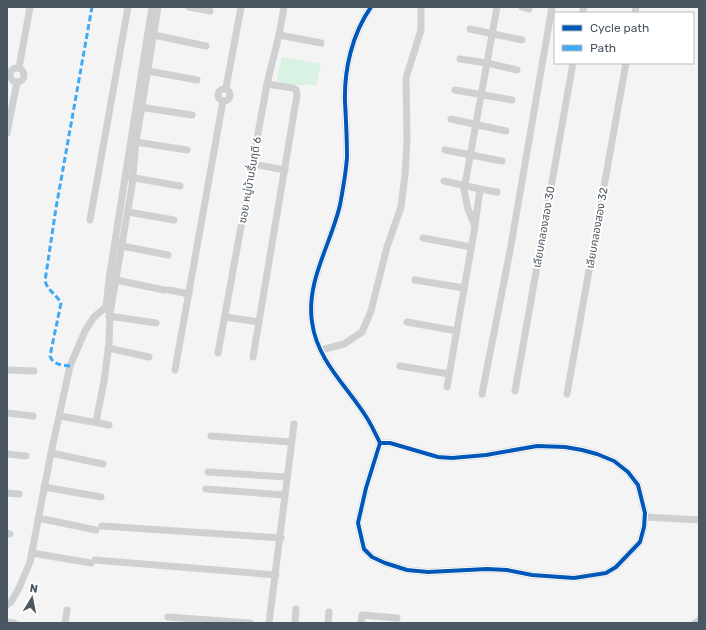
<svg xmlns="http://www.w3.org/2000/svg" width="706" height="630" font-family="Rubik,'Noto Sans Thai',sans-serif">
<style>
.green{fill:#d9f2e3}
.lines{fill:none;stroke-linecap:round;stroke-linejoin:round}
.minor{stroke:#ced0d2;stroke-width:7}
.quiet{stroke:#3fa9f5;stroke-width:3;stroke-dasharray:6 3;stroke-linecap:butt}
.cycleway-casing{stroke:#fff;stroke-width:6}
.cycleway{stroke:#0057b8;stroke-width:4}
.labels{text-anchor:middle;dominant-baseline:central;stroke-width:4;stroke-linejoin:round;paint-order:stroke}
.street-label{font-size:11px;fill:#4a5661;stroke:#fff}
</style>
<rect width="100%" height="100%" fill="#f4f4f4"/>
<path class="green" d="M282,57L321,64L316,86L305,84L302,86L279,82L277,79Z"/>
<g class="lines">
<g class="minor">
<path d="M189,7L210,11"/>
<path d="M371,7C352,34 344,70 345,102C346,120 347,139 347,157C346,173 343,189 340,205C331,244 306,281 312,322C317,361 348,387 367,418C372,426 376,435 380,443L366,488L358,523L364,549L372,557L385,563L407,570L428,572L487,569L507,570L532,575L574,578L606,573L616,567L640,542L644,527L645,513L638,485L628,472L614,461L597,454L582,450L565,447L537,446L486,455L452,458L438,457L390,443H380"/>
<path d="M522,7L529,9"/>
<path d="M582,13L584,7"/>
<path d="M635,13L636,7"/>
<path d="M470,29L522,40"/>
<path d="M149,34L206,46"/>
<path d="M279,35L321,43"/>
<path d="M460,59L487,63L517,70"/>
<circle cx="17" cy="75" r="7"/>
<path d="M19,68L30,7"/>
<path d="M148,71L197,80"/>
<path d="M226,88L241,7"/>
<circle cx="224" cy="95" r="6"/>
<path d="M455,90L512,100"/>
<path d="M139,107L192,115"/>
<path d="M451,119L506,131"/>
<path d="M7,133L17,82"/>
<path d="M136,142L187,150"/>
<path d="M445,150L502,161"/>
<path d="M253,164L285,170"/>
<path d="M129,177L180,186"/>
<path d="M444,181L480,189L475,225"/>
<path d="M480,189L497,192"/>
<path d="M128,212L174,220"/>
<path d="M90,220L128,7"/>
<path d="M423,238L471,247"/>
<path d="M117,245L168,255"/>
<path d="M116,280L164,290"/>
<path d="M415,280L464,288"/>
<path d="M169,290L189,294"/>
<path d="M107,310L106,307L109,279L152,7"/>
<path d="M109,316L156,323"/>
<path d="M225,317L259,322"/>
<path d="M407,322L457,331"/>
<path d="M108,348L149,357"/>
<path d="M321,350L344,344L362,332L371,311L387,247L401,207L405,175L407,140L406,78L421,30V7"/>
<path d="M218,353L267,84L279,35L284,7"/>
<path d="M253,357L297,95L296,90L293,88L267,84"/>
<path d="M400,366L449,374"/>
<path d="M7,370L34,371"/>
<path d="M175,370L223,101"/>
<path d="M447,387L475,226L468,209L464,190L497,7"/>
<path d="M515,391L573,63"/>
<path d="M482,394L510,251L552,7"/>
<path d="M567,394L626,63"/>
<path d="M7,413L33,416"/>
<path d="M60,416L109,425"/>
<path d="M96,422L104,381L109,344L110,313L132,186L136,142L158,7"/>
<path d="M211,436L290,442"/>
<path d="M51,453L103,464"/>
<path d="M7,454L26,456"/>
<path d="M208,472L287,477"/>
<path d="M44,487L101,497"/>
<path d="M206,489L285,495"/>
<path d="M7,493L19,494"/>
<path d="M645,517L699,520"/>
<path d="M38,518L96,530"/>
<path d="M102,526L281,538"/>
<path d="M7,533L10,534"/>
<path d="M32,553L91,563"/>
<path d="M95,560L276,575"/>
<path d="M7,605L11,602L19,588L30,562L51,453L70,366L85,331L94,317L106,307H111"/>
<path d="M168,617L250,623"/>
<path d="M7,622L14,623"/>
<path d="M65,623L67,610"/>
<path d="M269,623L294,424"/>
<path d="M295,623L296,609"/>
<path d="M328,623L329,612"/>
<path d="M361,623L362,615L397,618"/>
<path d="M695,623L699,620"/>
</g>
<path class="quiet" d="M70,366C62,365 53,365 50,356L61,303C56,294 48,291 45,281L56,208L92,7"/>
<defs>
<path id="cycleway" d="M371,7C352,34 344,70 345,102C346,120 347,139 347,157C346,173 343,189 340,205C331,244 306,281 312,322C317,361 348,387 367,418C372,426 376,435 380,443L366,488L358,523L364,549L372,557L385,563L407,570L428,572L487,569L507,570L532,575L574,578L606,573L616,567L640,542L644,527L645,513L638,485L628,472L614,461L597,454L582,450L565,447L537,446L486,455L452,458L438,457L390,443H380"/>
</defs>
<use href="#cycleway" class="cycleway-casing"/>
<use href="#cycleway" class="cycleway"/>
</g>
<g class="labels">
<g class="street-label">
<text transform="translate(250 180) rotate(-80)">ซอย หมู่บ้านรื่นฤดี 6</text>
<text transform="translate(544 227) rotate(-80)">เลียบคลองสอง 30</text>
<text transform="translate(597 228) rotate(-80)">เลียบคลองสอง 32</text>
</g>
</g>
<rect width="706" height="630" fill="none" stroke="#4a5661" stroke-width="16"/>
<rect x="554" y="12" width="140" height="52" fill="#ffffff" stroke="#b7bbc0"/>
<rect x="562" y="25" width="20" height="6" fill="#0057b8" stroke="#b7bbc0"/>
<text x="590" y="32" font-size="12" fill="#4a5661">Cycle path</text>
<rect x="562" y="45" width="20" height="6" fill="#3fa9f5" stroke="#b7bbc0"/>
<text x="590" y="52" font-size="12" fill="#4a5661">Path</text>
<g transform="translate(32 598) rotate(10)" stroke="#ffffff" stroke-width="3" paint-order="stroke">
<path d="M0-3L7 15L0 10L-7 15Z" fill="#4a5661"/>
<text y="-6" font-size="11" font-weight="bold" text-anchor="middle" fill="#4a5661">N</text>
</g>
</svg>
